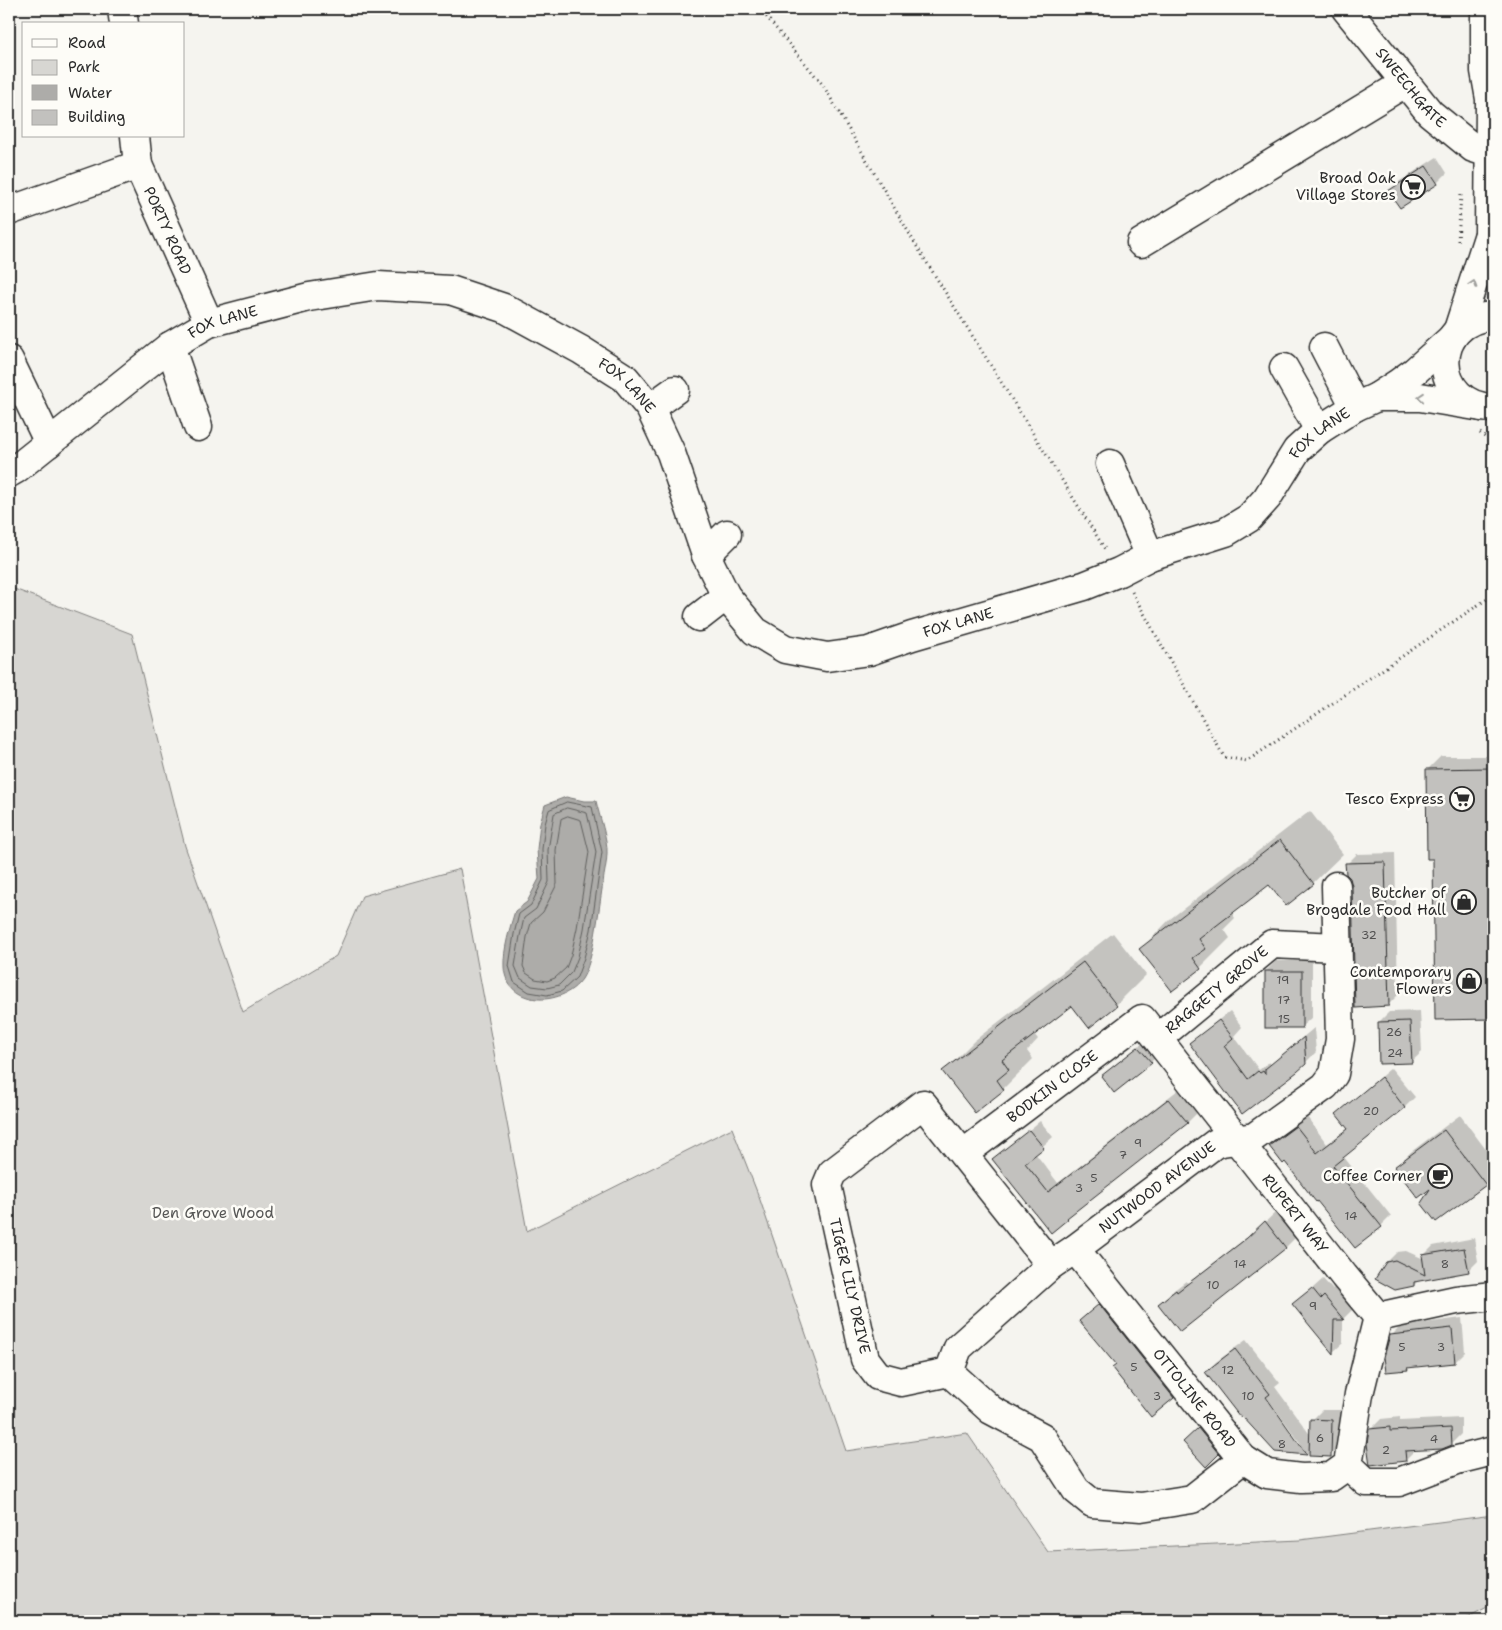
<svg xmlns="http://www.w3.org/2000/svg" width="1502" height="1630" font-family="'Shantell Sans',sans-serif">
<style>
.green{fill:#d7d6d2;stroke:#81807e}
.water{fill:#adaca9;stroke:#797877}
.shadow{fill:#0003;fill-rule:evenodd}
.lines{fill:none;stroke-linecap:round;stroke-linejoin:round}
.shore{stroke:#5f5f5d;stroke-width:1}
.building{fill:#c2c1be;stroke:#2b2b2b}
.minor-casing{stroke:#2b2b2b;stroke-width:31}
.major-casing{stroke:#2b2b2b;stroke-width:31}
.path{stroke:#2b2b2b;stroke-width:3;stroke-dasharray:1 4;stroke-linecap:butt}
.minor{stroke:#fdfcf7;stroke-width:28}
.major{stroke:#fdfcf7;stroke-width:28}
.oneway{stroke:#9e9e9b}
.labels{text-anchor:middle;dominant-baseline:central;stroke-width:5;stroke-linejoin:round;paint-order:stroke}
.number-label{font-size:12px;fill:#515050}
.street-label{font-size:15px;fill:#2b2b2b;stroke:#fdfcf7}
.poi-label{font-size:15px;fill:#2b2b2b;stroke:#fdfcf7;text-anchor:end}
.park-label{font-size:15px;fill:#565655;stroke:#fdfcf7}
</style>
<rect width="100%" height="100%" fill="#f5f4ef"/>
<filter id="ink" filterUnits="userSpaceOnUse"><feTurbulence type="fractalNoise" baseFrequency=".02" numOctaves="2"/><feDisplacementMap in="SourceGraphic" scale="10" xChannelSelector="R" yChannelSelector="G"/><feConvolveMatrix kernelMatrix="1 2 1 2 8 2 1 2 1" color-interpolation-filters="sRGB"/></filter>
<g filter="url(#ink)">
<path class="green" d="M9,587L132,634L185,846L243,1012L336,956L362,896L460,869L527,1231L732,1128L759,1197L846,1451L967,1433L1048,1552L1300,1540L1493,1515V1605L1462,1621H9Z"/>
<path class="water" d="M566,797L584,801H596C599,815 608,840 607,853C607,863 604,873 603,883C599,906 594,961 582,979C562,1008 506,1007 504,967C503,950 510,927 515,911L527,902L539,879L537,849L540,823L545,805Z"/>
<g class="shadow">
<path d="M1437,157L1447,173L1437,183L1390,191L1400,181Z"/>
<path d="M1441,756H1493V1018L1436,1019L1435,858L1428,769Z"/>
<path d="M1310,811L1343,854L1313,883H1269L1231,912L1235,918L1224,929L1230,938L1200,968L1172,989L1141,949L1170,919Z"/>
<path d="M1395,853L1398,995L1388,1005L1347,864L1357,854Z"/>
<path d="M1113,933L1146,975L1116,1005L1072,1004L1034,1034L1038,1039L1027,1051L1033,1059L1003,1089L975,1111L944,1071L974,1041Z"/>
<path d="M1276,961H1312V1017L1301,1027L1266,971Z"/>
<path d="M1230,1011L1242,1027L1234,1036L1259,1070L1269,1062L1271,1064L1314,1028L1316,1052L1305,1063L1243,1113L1191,1044L1201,1034Z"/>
<path d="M1420,1011L1422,1052L1411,1062L1379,1022L1389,1012Z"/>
<path d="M1149,1038L1161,1052L1151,1062L1103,1076L1113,1066Z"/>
<path d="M1391,1068L1415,1097L1405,1107L1343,1156L1391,1216L1381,1226L1285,1160L1271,1146L1281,1136L1307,1117L1327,1144L1349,1128L1337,1114Z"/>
<path d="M1178,1090L1198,1112L1188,1122L1077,1208L1051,1231L994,1159L1040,1121L1053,1137L1035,1153L1058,1183Z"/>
<path d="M1460,1115L1493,1159V1176L1485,1184L1434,1185L1396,1167L1411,1152Z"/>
<path d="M1276,1212L1296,1237L1286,1247L1180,1331L1159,1304L1169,1294L1186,1281L1188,1283L1259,1228Z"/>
<path d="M1474,1238L1478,1261L1468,1271L1419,1280L1414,1285L1386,1263L1397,1252L1406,1251L1424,1259L1423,1256L1433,1246Z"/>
<path d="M1323,1279L1332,1289L1335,1287L1353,1309L1343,1319V1343L1333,1352L1294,1305Z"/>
<path d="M1109,1295L1183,1387L1151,1415L1118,1364L1081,1321Z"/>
<path d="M1462,1318L1465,1352L1455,1362L1410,1366L1407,1369L1391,1336L1401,1326Z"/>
<path d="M1493,1323V1351L1491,1325Z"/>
<path d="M1246,1340L1280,1383L1275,1387L1311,1436L1312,1420L1322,1410H1341L1340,1446L1330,1456L1311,1450L1307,1454L1275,1451L1206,1372L1216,1362ZM1263,1392L1301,1444H1298L1261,1393Z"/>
<path d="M1400,1417V1421L1461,1418V1434L1451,1444L1416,1449L1405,1460L1371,1429L1381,1419Z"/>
<path d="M1209,1419L1228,1443L1218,1454L1195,1432Z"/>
</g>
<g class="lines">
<g class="shore">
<path d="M567,802L592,807L602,852L591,930L584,958L577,977L562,991L547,995L529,992L514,982L509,966L514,934L519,914L531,905L543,880L542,849L545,824L549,810Z"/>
<path d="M567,808L587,813L596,852L584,929L578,957L572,972L559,985L547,988L532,986L520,978L515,966L520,936L524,918L536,909L549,882L548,850L554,814Z"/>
<path d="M568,816L581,820L589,852L577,928L571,955L566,968L555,978L547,981L535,979L526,973L523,966L527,937L531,923L543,912L557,884L556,850L561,819Z"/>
</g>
</g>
<g class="building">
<path d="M1426,166L1438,184L1400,208L1388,191Z"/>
<path d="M1493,768V1019L1435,1020L1433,859H1427L1426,769Z"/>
<path d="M1280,840L1314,884L1286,906L1269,885L1199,939L1206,949L1193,958L1201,969L1172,991L1139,949Z"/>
<path d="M1385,862L1389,1006L1355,1008L1352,886L1350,878L1346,874L1345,863Z"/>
<path d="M1083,962L1117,1006L1089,1028L1072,1006L1002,1060L1009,1070L997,1080L1004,1090L975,1113L942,1071Z"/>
<rect x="1265" y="971" width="37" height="57"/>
<path d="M1219,1020L1233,1038L1224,1046L1248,1079L1258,1071L1260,1073L1263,1071L1265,1074V1069L1304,1037L1306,1064L1297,1072L1242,1114L1189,1043Z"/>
<path d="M1410,1021L1412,1063L1379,1064L1378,1022Z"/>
<path d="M1138,1047L1152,1063L1114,1093L1101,1076Z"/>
<path d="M1381,1077L1405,1108L1333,1166L1382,1227L1355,1248L1317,1201L1316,1202L1285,1162L1283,1164L1269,1146L1296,1126L1317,1153L1348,1129L1336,1114Z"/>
<path d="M1168,1099L1188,1123L1067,1218L1068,1219L1051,1233L992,1159L1029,1130L1044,1148L1025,1163L1048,1192Z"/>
<path d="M1444,1130L1486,1185L1436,1222L1421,1203L1430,1189L1418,1198L1394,1167Z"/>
<path d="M1265,1221L1286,1248L1180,1332L1158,1304L1176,1290L1177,1292L1247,1238Z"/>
<path d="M1464,1248L1469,1272L1414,1282V1286L1395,1290L1375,1279L1386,1262L1395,1260L1425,1275L1422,1255Z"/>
<path d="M1312,1288L1321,1299L1324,1296L1344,1320H1334L1333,1354L1292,1304Z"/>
<path d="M1099,1304L1174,1398L1151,1417L1112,1368L1116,1365L1079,1321Z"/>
<path d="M1452,1328L1455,1363L1407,1368L1408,1370L1386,1372L1384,1357L1390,1335Z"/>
<path d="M1235,1349L1270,1394L1266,1397L1307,1455L1275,1452L1242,1416L1240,1417L1205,1372Z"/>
<path d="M1310,1419L1332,1420L1331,1457L1309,1456Z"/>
<path d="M1390,1427V1431L1451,1428L1452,1445L1442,1449L1405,1451L1406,1461L1370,1465L1367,1444L1369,1429Z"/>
<path d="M1198,1428L1219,1454L1206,1467L1183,1442Z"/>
</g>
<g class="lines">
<defs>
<g id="minor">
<path d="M122,9L124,24"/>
<path id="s1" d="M1346,9L1430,113L1473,148L1489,153"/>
<path id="s2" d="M135,136L138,165L209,323"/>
<path d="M9,211L138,165"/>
<path d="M1141,243L1405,83"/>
<path d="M170,346L198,427"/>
<path d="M1324,347L1355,407"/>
<path d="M9,360L49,443"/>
<path d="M1284,368L1319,430"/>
<path d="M1377,397H1420L1482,407"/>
<path d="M650,408L675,390"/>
<path d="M1110,464L1150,556"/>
<path id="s3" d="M9,473L16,469L170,346L209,323L309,297L378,286L450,290L504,308L581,350L625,378L650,408L671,453L706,555L726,596L755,631L785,649L827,657L869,651L912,636L1084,586L1119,572L1150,556L1226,532L1249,518L1267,498L1297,450L1319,430L1355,407L1377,397L1397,384L1415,371L1452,338"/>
<path d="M706,555L727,534"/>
<path d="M699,617L726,596"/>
<path id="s4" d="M1158,1038L1272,944L1338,947"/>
<path id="s5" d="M963,1154L1142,1019L1344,1276L1378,1317L1456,1300L1493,1296"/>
<path id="s6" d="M1075,1249L1243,1459L1267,1474L1301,1478L1331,1477L1348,1465L1359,1394L1378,1317"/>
<path id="s7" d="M949,1372L958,1348L1051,1265L1075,1249L1216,1143L1254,1137L1325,1086L1334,1074L1340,1039L1336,886"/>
<path d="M949,1372L901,1382L878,1376L865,1359L827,1185L832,1173L923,1104L1051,1265"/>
<path d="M949,1372L991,1410L1042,1437L1076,1490L1092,1503L1141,1507L1192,1499L1243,1459"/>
<path d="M1348,1465L1366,1482H1399L1457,1460L1493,1451"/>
</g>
<g id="major">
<path d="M1485,9V71L1490,99L1489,233L1493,265"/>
<path d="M1493,316C1427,320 1432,407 1493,408"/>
<path d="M1458,330L1488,237"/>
</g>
</defs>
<use href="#minor" class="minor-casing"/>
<use href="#major" class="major-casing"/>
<g class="path">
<path d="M760,9L823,85L916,245L1106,551"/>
<path d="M1458,241L1461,195"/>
<path d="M1480,433L1493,444"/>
<path d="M1132,592L1224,757L1247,761L1493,595"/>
</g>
<use href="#minor" class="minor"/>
<use href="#major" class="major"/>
</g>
<defs><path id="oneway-chevron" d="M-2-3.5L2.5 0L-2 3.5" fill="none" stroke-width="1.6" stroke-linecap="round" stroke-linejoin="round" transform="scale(1.25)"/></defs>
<g class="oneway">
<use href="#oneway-chevron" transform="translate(1473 284) rotate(-72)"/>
<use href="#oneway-chevron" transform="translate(1421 397) rotate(-175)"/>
</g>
</g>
<defs>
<symbol id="supermarket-ring" viewBox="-11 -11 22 22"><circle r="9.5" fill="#fdfcf7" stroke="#2b2b2b" stroke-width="1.5"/><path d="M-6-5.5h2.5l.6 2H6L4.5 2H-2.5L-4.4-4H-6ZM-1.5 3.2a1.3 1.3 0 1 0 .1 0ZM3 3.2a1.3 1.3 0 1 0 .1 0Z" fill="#2b2b2b"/></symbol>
<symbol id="shop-ring" viewBox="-11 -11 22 22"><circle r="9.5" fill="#fdfcf7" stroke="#2b2b2b" stroke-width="1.5"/><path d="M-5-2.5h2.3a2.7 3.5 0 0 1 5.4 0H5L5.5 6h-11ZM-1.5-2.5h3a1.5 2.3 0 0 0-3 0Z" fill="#2b2b2b"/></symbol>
<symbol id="cafe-ring" viewBox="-11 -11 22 22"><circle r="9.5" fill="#fdfcf7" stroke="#2b2b2b" stroke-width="1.5"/><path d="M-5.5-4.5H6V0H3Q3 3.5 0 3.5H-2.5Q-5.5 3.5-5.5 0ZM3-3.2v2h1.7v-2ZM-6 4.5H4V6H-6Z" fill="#2b2b2b"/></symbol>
</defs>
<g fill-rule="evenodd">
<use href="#supermarket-ring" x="1399" y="173" width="28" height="28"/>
<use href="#supermarket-ring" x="1448" y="785" width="28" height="28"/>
<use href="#shop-ring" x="1450" y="888" width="28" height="28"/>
<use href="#shop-ring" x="1455" y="967" width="28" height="28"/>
<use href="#cafe-ring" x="1426" y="1162" width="28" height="28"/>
</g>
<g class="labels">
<g class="number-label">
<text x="1369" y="935">32</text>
<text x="1283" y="980">19</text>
<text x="1284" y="1000">17</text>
<text x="1284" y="1019">15</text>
<text x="1394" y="1032">26</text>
<text x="1395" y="1053">24</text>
<text x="1371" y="1111">20</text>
<text x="1138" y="1143">9</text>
<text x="1123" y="1155">7</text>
<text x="1094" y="1178">5</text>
<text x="1079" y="1188">3</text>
<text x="1351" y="1216">14</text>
<text x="1240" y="1264">14</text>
<text x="1445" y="1264">8</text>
<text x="1213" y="1285">10</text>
<text x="1313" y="1306">9</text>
<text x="1402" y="1347">5</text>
<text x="1441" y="1347">3</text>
<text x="1134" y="1367">5</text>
<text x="1228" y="1370">12</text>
<text x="1157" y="1396">3</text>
<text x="1248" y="1396">10</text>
<text x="1320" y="1438">6</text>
<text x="1434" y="1439">4</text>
<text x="1282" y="1444">8</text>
<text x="1386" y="1450">2</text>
</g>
<g class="street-label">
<text stroke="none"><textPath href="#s1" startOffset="102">SWEECHGATE</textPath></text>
<text stroke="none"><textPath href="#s2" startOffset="101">PORTY ROAD</textPath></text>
<text stroke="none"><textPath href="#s3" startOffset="264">FOX LANE</textPath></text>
<text stroke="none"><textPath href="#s3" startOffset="699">FOX LANE</textPath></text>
<text stroke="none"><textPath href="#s3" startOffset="1616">FOX LANE</textPath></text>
<text stroke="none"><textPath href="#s3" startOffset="1194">FOX LANE</textPath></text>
<text stroke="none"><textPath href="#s4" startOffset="76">RAGGETY GROVE</textPath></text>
<text stroke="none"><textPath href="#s5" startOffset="112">BODKIN CLOSE</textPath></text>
<text stroke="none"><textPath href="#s7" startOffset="282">NUTWOOD AVENUE</textPath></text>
<text stroke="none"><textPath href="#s5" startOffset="472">RUPERT WAY</textPath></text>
<text transform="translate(850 1286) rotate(77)">TIGER LILY DRIVE</text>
<text stroke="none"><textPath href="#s6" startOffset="191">OTTOLINE ROAD</textPath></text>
</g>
<g class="poi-label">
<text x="1396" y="178">Broad Oak<tspan x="1396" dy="17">Village Stores</tspan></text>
<text x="1444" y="799">Tesco Express</text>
<text x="1446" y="893">Butcher of<tspan x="1446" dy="17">Brogdale Food Hall</tspan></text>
<text x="1452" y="972">Contemporary<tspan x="1452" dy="17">Flowers</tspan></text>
<text x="1422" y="1176">Coffee Corner</text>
</g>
<g class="park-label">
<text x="213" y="1213">Den Grove Wood</text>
</g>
</g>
<rect width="1502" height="1630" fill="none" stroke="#fdfcf7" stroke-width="30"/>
<rect x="15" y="15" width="1472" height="1600" fill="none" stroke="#2b2b2b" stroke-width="2" filter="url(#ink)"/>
<rect x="22" y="22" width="162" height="115" fill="#fdfcf7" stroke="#a9a8a5"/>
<rect x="32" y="39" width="25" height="8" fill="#fdfcf7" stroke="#a9a8a5"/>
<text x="68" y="48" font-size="15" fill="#2b2b2b">Road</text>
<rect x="32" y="60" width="25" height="15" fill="#d7d6d2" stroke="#a9a8a5"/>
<text x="68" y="72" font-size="15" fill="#2b2b2b">Park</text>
<rect x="32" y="85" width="25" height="15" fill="#adaca9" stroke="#a9a8a5"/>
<text x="68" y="98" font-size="15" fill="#2b2b2b">Water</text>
<rect x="32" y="110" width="25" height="15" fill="#c2c1be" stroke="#a9a8a5"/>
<text x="68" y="122" font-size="15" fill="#2b2b2b">Building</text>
</svg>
